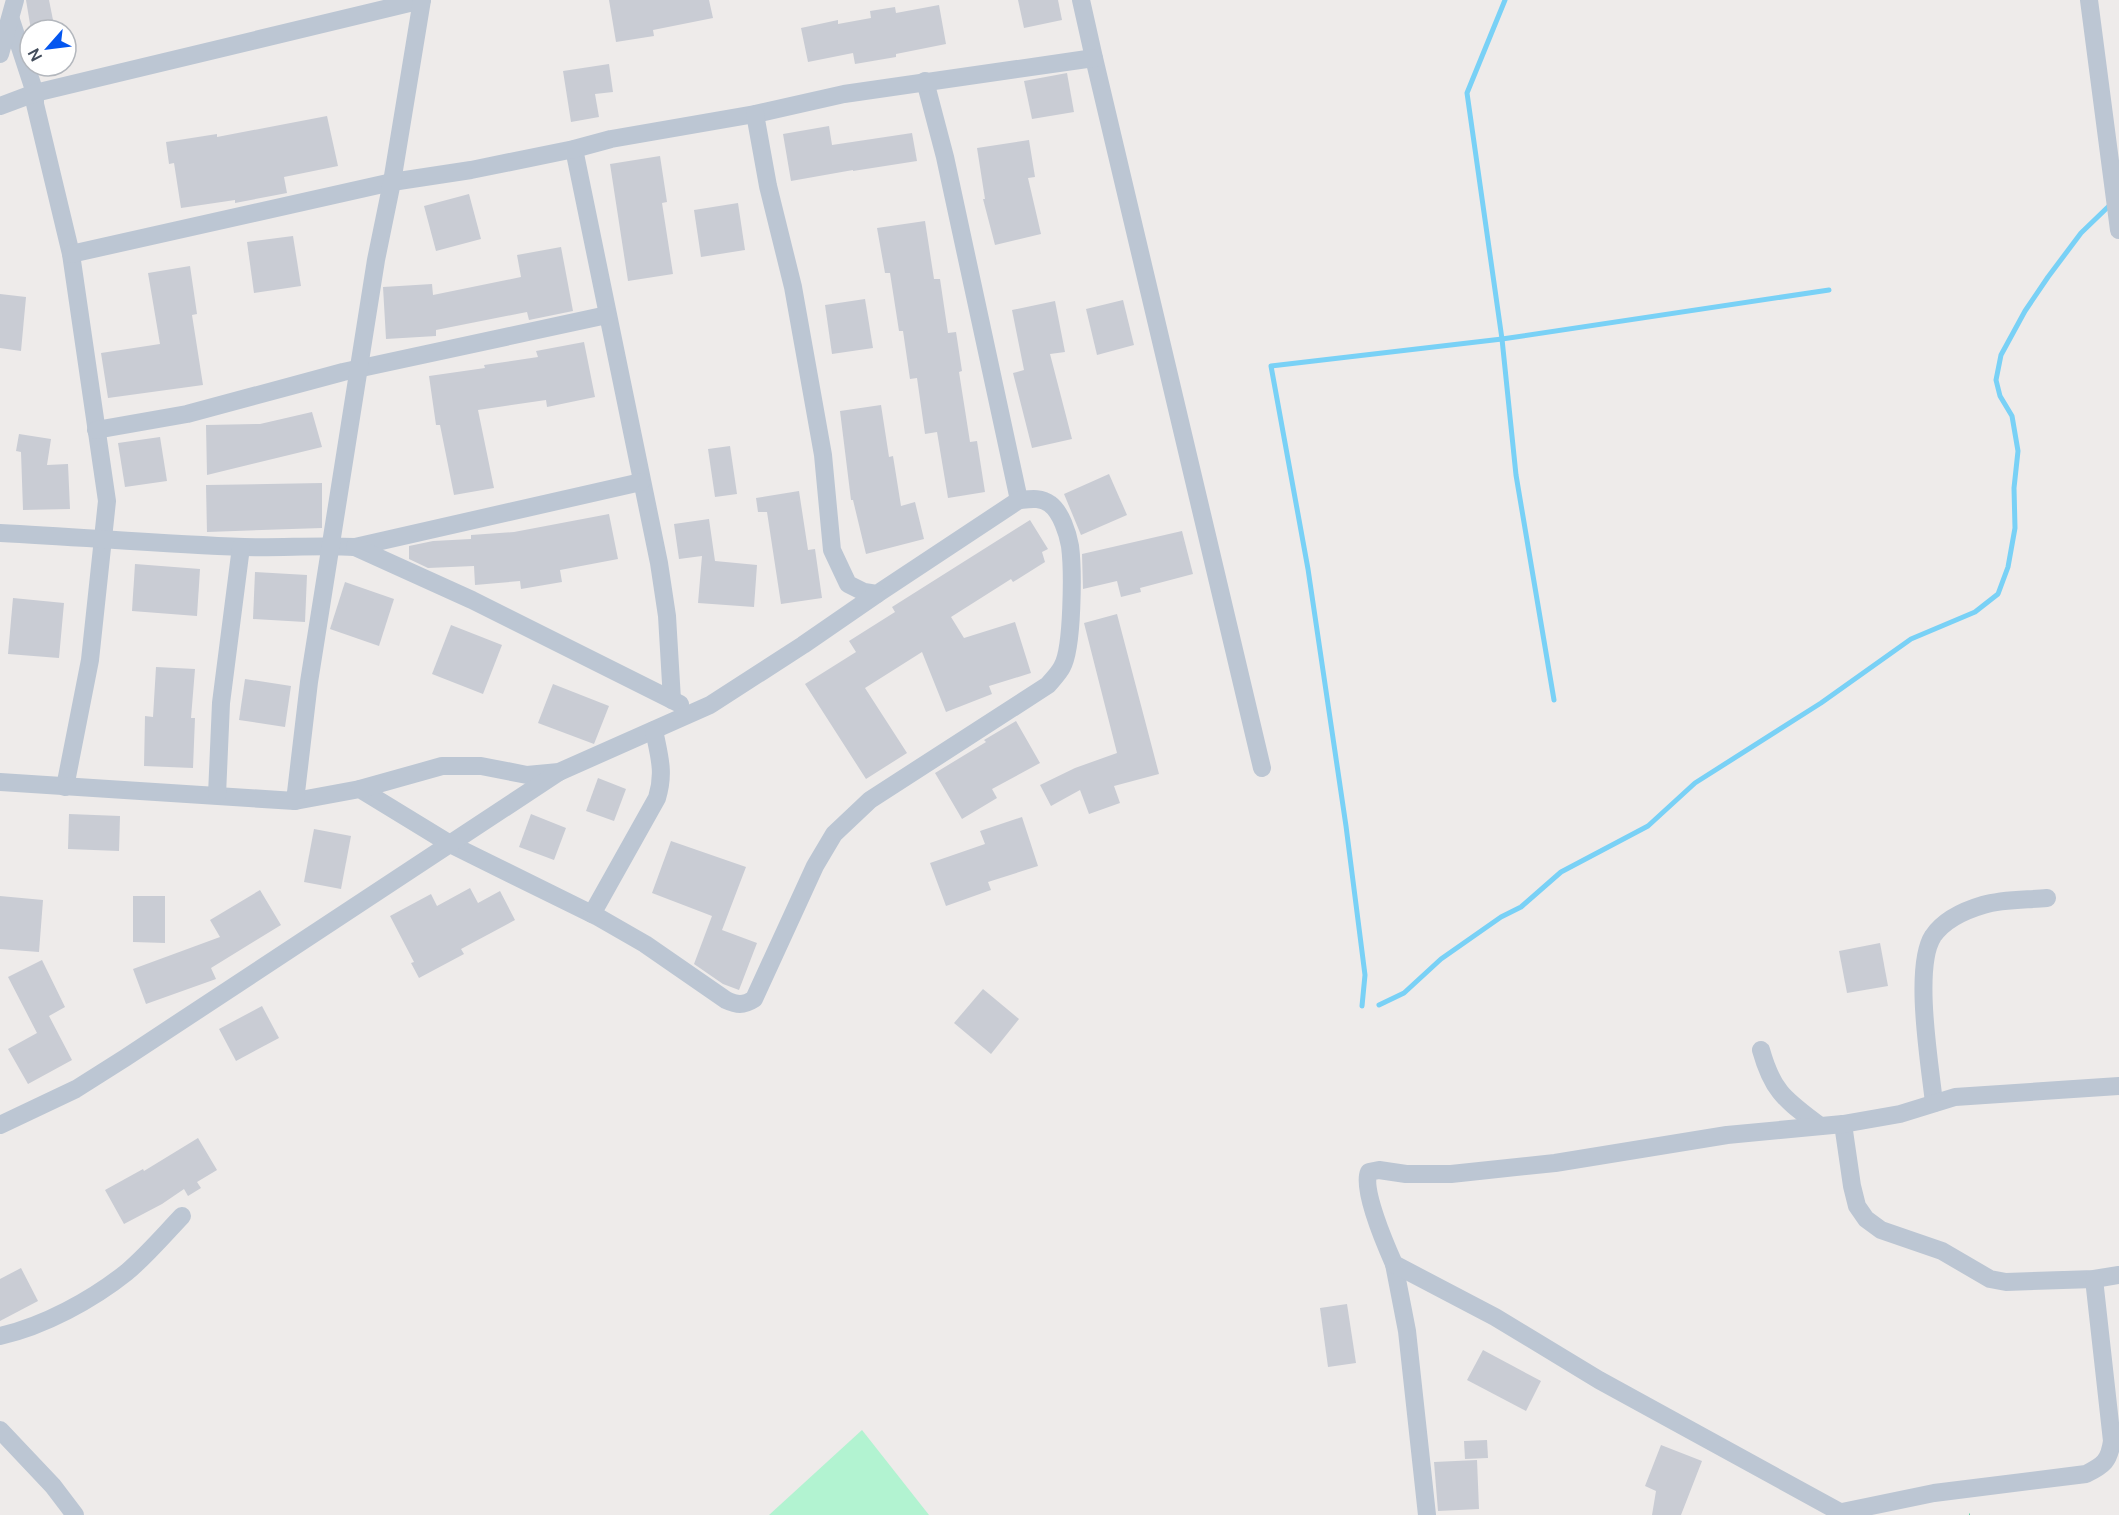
<svg xmlns="http://www.w3.org/2000/svg" width="2119" height="1515" font-family="Manrope,sans-serif">
<style>
.green{fill:#b2f3d1}
.lines{fill:none;stroke-linecap:round;stroke-linejoin:round}
.stream{stroke:#79d1f6;stroke-width:5}
.building{fill:#c9ccd4}
.path{stroke:#66d5a8;stroke-width:3;stroke-dasharray:4.5 3;stroke-linecap:butt}
.minor{stroke:#bcc6d3;stroke-width:18}
</style>
<rect width="100%" height="100%" fill="#eeebea"/>
<path class="green" d="M862,1430L929,1515H769Z"/>
<g class="lines">
<g class="stream">
<path d="M1505,0L1467,93L1502,339L1516,475L1554,700"/>
<path d="M1379,1005L1404,993L1441,959L1501,917L1521,907L1561,872L1648,826L1695,783L1821,703L1911,639L1975,612L1998,594L2008,567L2015,528L2014,488L2018,451L2012,416L2000,396L1996,380L2001,355L2025,311L2048,277L2081,233L2110,205"/>
<path d="M1362,1006L1365,975L1346,826L1308,569L1271,366L1502,339L1829,290"/>
</g>
</g>
<g class="building">
<path d="M26,0H49L55,30H31Z"/>
<path d="M609,0H709L713,18L653,30L654,36L616,42Z"/>
<path d="M1018,0H1058L1062,20L1024,28Z"/>
<path d="M939,5L946,44L896,54V57L855,64L853,53L808,62L801,28L838,20V24L871,18L870,11L895,7L896,13Z"/>
<path d="M609,64L613,92L595,94L599,117L571,122L563,71Z"/>
<path d="M1067,73L1074,112L1032,119L1024,81Z"/>
<path d="M327,116L338,166L284,177L287,193L235,203V200L181,208L174,163L169,164L166,142L217,134V137Z"/>
<path d="M829,126L832,145L912,133L917,161L853,171V170L791,181L783,134Z"/>
<path d="M1029,140L1035,177L1028,178L1041,234L995,245L983,199H985L977,148Z"/>
<path d="M660,156L667,202L662,203L673,274L628,281L610,164Z"/>
<path d="M469,194L481,239L436,251L424,206Z"/>
<path d="M738,203L745,250L701,257L694,210Z"/>
<path d="M925,221L934,279H940L948,333L956,332L962,371L959,372L970,442L977,441L985,492L948,498L937,432L925,434L917,378L910,379L903,331H899L890,273H885L877,228Z"/>
<path d="M293,236L301,286L254,293L247,242Z"/>
<path d="M561,247L573,311L529,320L527,312L436,330V336L386,339L383,287L432,284L433,295L521,277L517,255Z"/>
<path d="M190,266L197,314L192,315L203,385L108,398L101,353L160,344L148,273Z"/>
<path d="M0,294L26,297L21,351L0,348Z"/>
<path d="M865,299L873,348L832,354L825,305Z"/>
<path d="M1123,300L1134,345L1097,355L1086,309Z"/>
<path d="M1055,301L1065,352L1050,354L1072,439L1032,448L1013,373L1024,370L1012,310Z"/>
<path d="M584,342L595,397L547,407L546,400L478,410L494,488L454,495L440,425H436L429,376L485,368L484,365L538,357L536,351Z"/>
<path d="M881,405L889,457L893,456L901,506L915,502L924,539L866,554L853,500H851L840,411Z"/>
<path d="M312,412L322,447L207,475L206,425L260,424Z"/>
<path d="M19,434L51,439L47,465L68,464L70,509L23,510L21,452L16,451Z"/>
<path d="M160,437L167,481L125,487L118,443Z"/>
<path d="M730,446L737,494L715,497L708,449Z"/>
<path d="M1109,474L1127,515L1081,535L1064,494Z"/>
<path d="M322,483V528L207,532L206,485Z"/>
<path d="M799,491L808,550L815,549L822,598L781,604L767,512H758L756,498Z"/>
<path d="M609,514L618,559L560,570L562,582L521,589L520,581L475,585L474,566L428,568L409,559V546L433,541L471,539V535L514,532Z"/>
<path d="M709,519L715,561L757,565L754,607L698,603L702,556L679,559L674,524Z"/>
<path d="M1030,520L1048,549L1042,552L1045,562L1013,582L1011,579L951,617L964,638L1015,622L1031,673L989,686L992,694L946,712L922,652L865,688L907,753L866,779L805,684L856,652L849,641L895,612L892,607Z"/>
<path d="M1182,531L1193,574L1140,588L1141,592L1121,597L1117,581L1083,589L1082,554Z"/>
<path d="M135,564L200,569L197,616L132,611Z"/>
<path d="M255,572L307,575L305,622L253,619Z"/>
<path d="M345,582L394,599L379,646L330,629Z"/>
<path d="M13,598L64,603L59,658L8,654Z"/>
<path d="M1117,614L1159,774L1114,786L1120,803L1089,814L1080,790L1051,806L1040,785L1075,768L1117,753L1084,623Z"/>
<path d="M451,625L502,645L483,694L432,674Z"/>
<path d="M156,667L195,669L191,718H195L193,768L144,766L145,716L153,717Z"/>
<path d="M245,679L291,686L285,727L239,720Z"/>
<path d="M553,684L609,706L594,744L538,723Z"/>
<path d="M1016,721L1040,763L992,789L997,798L962,819L935,773L986,742L984,740Z"/>
<path d="M598,778L626,789L614,821L586,811Z"/>
<path d="M69,814L120,816L119,851L68,849Z"/>
<path d="M531,814L566,828L554,860L519,847Z"/>
<path d="M1022,817L1038,866L988,882L991,890L946,906L930,863L985,844L980,831Z"/>
<path d="M314,829L351,836L341,889L304,882Z"/>
<path d="M671,841L746,867L722,930L757,943L739,990L723,984L694,964L712,916L652,893Z"/>
<path d="M470,888L478,903L500,891L515,920L461,949L464,954L419,978L411,963L414,962L390,916L431,894L437,906Z"/>
<path d="M260,890L281,925L211,968L216,979L146,1004L133,969L220,937L210,920Z"/>
<path d="M0,896L43,900L39,952L0,949Z"/>
<path d="M133,896H165V943L133,942Z"/>
<path d="M1880,943L1888,986L1847,993L1839,951Z"/>
<path d="M42,960L65,1007L49,1016L72,1060L28,1084L8,1049L37,1033L8,977Z"/>
<path d="M983,989L1019,1019L991,1054L954,1023Z"/>
<path d="M262,1006L279,1038L236,1061L219,1029Z"/>
<path d="M198,1138L217,1170L197,1182L201,1188L188,1196L184,1189L162,1204L124,1224L105,1190L143,1169L144,1171Z"/>
<path d="M21,1268L38,1301L0,1321V1279Z"/>
<path d="M1347,1304L1356,1363L1328,1367L1320,1308Z"/>
<path d="M1483,1350L1541,1381L1526,1411L1467,1380Z"/>
<path d="M1487,1440L1488,1458L1465,1459L1464,1441Z"/>
<path d="M1661,1445L1702,1461L1681,1515H1652L1656,1491L1645,1486Z"/>
<path d="M1477,1460L1479,1509L1438,1511L1434,1462Z"/>
</g>
<g class="lines">
<path class="path" d="M1969,1515H1970"/>
<g class="minor">
<path d="M1081,0L1094,58L1262,768"/>
<path d="M2089,0L2119,230"/>
<path d="M11,20L35,93V104L71,254L107,501L90,660L65,787"/>
<path d="M0,54L15,0"/>
<path d="M925,81L945,157L1019,500"/>
<path d="M0,106L35,93L422,0"/>
<path d="M574,149L659,563L667,616L672,700"/>
<path d="M71,254L392,182L471,170L574,149L611,139L755,114L844,94L1094,58"/>
<path d="M96,430L187,414L343,372L607,315"/>
<path d="M0,533C81,537 163,544 244,547C281,548 318,545 355,547L641,482"/>
<path d="M355,547L472,600L680,704"/>
<path d="M0,782L295,801L360,789L450,844L598,917L645,944L726,1000C737,1005 743,1006 754,999L815,866L834,834L870,800L1048,685C1053,679 1059,673 1062,667C1073,648 1073,569 1070,546C1068,534 1061,512 1050,504C1041,497 1030,499 1019,500L877,594L864,592L848,584L832,550L823,455L793,287L768,186L755,114"/>
<path d="M360,789L442,766H481L527,775L559,772L710,705L803,645L877,594"/>
<path d="M217,795L221,703L241,547"/>
<path d="M295,801L309,682L376,260L392,182L422,0"/>
<path d="M592,914L657,798C665,772 659,756 654,730"/>
<path d="M1761,1050C1773,1093 1786,1100 1820,1126"/>
<path d="M1934,1103C1930,1065 1913,967 1933,936C1944,920 1966,910 1983,905C2003,899 2026,900 2047,898"/>
<path d="M1843,1124L1852,1186L1857,1206L1866,1219L1881,1230L1942,1251L1990,1279L2006,1282L2094,1279L2119,1275"/>
<path d="M0,1125L76,1089L125,1058L559,772"/>
<path d="M1394,1264L1407,1331L1427,1515"/>
<path d="M0,1336C44,1326 92,1300 127,1272C147,1255 164,1235 182,1216"/>
<path d="M0,1430L53,1486L75,1515"/>
<path d="M1842,1512L1934,1493L2086,1474C2104,1465 2109,1461 2112,1441L2094,1279"/>
<path d="M1845,1515L1599,1380L1495,1317L1394,1264C1386,1246 1361,1189 1369,1172L1379,1170L1406,1174H1451L1555,1163L1727,1135L1843,1124L1900,1114L1955,1097L2119,1086"/>
</g>
</g>
<g transform="translate(48 48) rotate(242)"><circle r="28" fill="#ffffff" stroke="#b3b7bd" stroke-width="1.5"/>
<path d="M0-4.5L10 22L0 15L-10 22Z" fill="#0456ef"/>
<text y="-9" font-size="16" font-weight="bold" text-anchor="middle" fill="#424c5a">N</text>
</g>
</svg>
